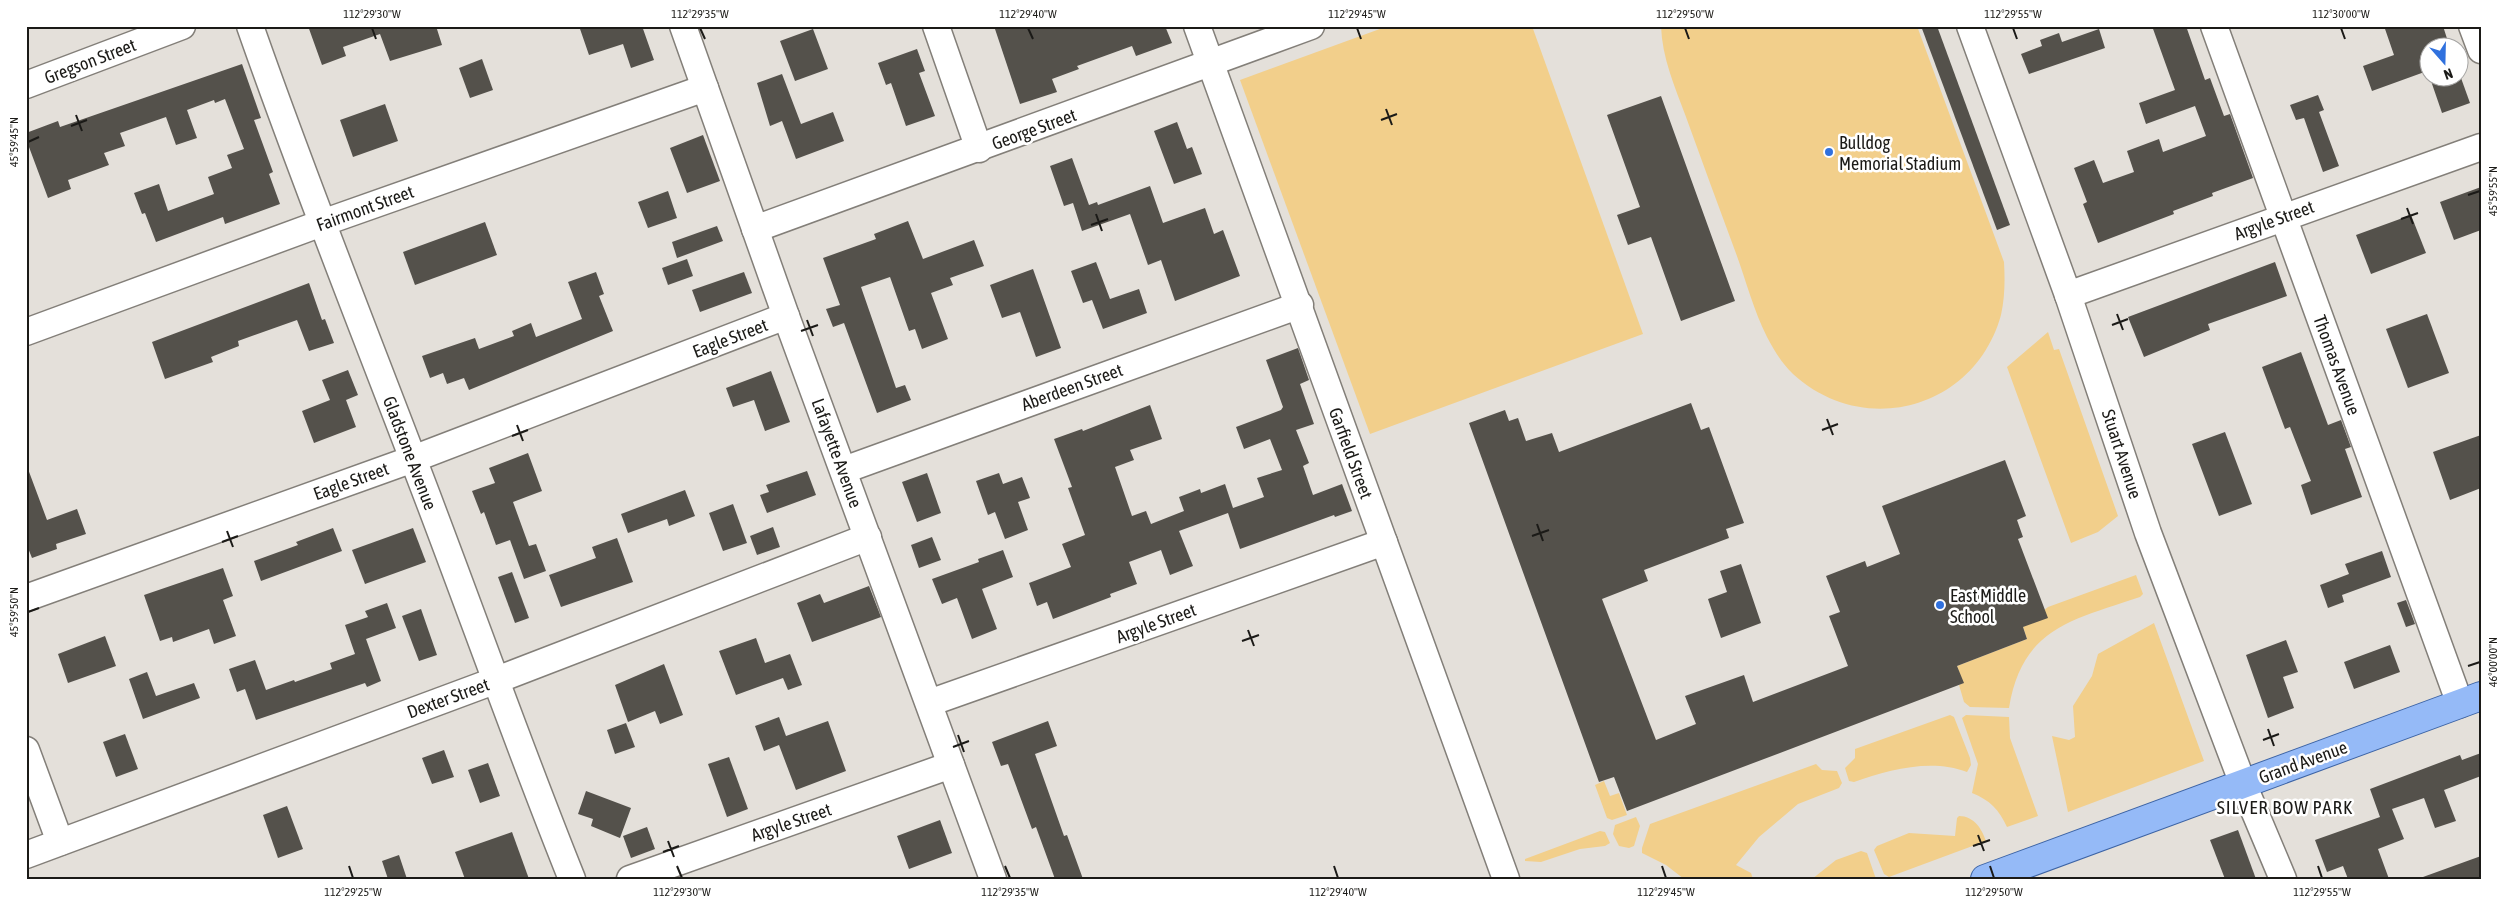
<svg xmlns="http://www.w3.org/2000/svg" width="2507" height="905" font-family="'Asap Condensed',sans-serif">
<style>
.green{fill:#f2cf8b}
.building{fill:#54514b}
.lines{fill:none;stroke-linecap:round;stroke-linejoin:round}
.minor-casing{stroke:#837f79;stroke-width:29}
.major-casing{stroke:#3d64a5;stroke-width:30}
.minor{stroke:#fff;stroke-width:26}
.major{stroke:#95baf7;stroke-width:28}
.ticks{fill:none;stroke:#1b1a17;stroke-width:2}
.poi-dot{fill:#3071de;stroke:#fff;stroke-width:2}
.labels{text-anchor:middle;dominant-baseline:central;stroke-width:5;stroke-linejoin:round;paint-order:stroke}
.street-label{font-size:18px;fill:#1b1a17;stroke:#fff}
.poi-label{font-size:18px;fill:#1b1a17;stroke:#fff;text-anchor:start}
.neighbourhood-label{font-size:19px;letter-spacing:1px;fill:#1b1a17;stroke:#fff}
.neatline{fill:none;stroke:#1b1a17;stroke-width:2}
.ticks-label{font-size:12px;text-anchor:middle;fill:#1b1a17}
</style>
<rect width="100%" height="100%" fill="#e4e0da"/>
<g class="green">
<path d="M1388,26H1532L1643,334L1370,434L1240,80Z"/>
<path d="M1661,26H1917L2004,262C2005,279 2005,297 2001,315C1975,409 1864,439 1793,374C1782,364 1774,350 1767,337C1753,309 1745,277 1734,248C1718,205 1702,161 1686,117C1675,87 1662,58 1661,26Z"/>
<path d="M2048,332L2054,350L2059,349L2118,516L2098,532L2071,543L2007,367Z"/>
<path d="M2136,575L2143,594L2140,597C2073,620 2022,627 2009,708L1970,707L1964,702L1959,685L1963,683L1957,666L2027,639L2023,627L2048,607Z"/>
<path d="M2154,623L2204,761L2068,812L2052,736L2069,740L2075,737L2073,706L2092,676L2098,654Z"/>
<path d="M1950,715L1954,717L1970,758L1971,765L1967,772C1931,758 1888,770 1854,782L1849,781L1845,768L1855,758V749Z"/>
<path d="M1966,715L2009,717L2010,738L2038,816L2007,827C1999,810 1990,800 1972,793L1978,764L1962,718Z"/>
<path d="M1816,764L1822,770L1837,771L1842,783L1839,788L1798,804L1759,837L1736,865L1751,873L1753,879H1684L1666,865L1642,853V848L1650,824Z"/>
<path d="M1604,781L1610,796L1619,793L1627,815L1612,820L1607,818L1595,785Z"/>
<path d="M1959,816C1974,816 1982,829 1986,841L1889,877L1884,874L1874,850L1877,846L1909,833L1955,836L1957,818Z"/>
<path d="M1636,817L1640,826L1634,846L1629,848L1619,846L1613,834L1615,825Z"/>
<path d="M1600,831L1605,832L1610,843L1605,846L1580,849L1541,862L1525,861V859Z"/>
<path d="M1861,851L1867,853L1876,879H1812L1836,860Z"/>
</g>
<g class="building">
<path d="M308,26H436L442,45L390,61L380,34L343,47L346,56L322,65Z"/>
<path d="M579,26H642L654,60L631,68L623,44L589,55Z"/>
<path d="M994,26H1165L1172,43L1136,56L1132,46L1077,66L1079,69L1052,79L1057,92L1020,104Z"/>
<path d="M1921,26H1937L2010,225L1997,230Z"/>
<path d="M2152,26H2186L2205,80L2210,78L2224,116L2230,114L2253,178L2212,193L2213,196L2173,211L2174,214L2098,243L2083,204L2087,202L2074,168L2094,160L2103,183L2134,172L2127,151L2159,139L2163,152L2206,136L2195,106L2146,124L2139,103L2175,90Z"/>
<path d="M2384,26H2443L2450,48H2430V70L2372,91L2363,66L2394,55Z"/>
<path d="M813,29L828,69L795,81L780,41Z"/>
<path d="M2099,29L2105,48L2029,74L2021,54L2042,46L2040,40L2059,33L2062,42Z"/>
<path d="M917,49L925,71L919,73L935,116L906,126L891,83L886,85L878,63Z"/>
<path d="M482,59L493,90L470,98L459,68Z"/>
<path d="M242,64L261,118L254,120L273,172L269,174L280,204L225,224L223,217L156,242L145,213L142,214L134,193L159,184L168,211L214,194L208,177L232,168L227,155L244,149L225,99L215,103L214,100L187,110L197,138L176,145L166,117L120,133L125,146L104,153L109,165L68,180L71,189L48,198L26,139V133L58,121L60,127Z"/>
<path d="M782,74L801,124L833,112L844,141L796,159L782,121L770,126L757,83Z"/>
<path d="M2430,78H2461L2470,103L2442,113Z"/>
<path d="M2318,95L2324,110L2319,112L2339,166L2323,172L2304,118L2296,120L2290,105Z"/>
<path d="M1661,96L1735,301L1681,321L1651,237L1628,245L1617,215L1640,207L1607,115Z"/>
<path d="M385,104L398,141L353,157L340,120Z"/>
<path d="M1177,122L1187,149L1192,147L1202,174L1174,184L1154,131Z"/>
<path d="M703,135L720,181L687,193L670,148Z"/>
<path d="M1072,158L1089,205L1097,202L1098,205L1150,186L1163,223L1205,208L1214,234L1223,230L1240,276L1175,301L1161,260L1148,265L1130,214L1082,231L1073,203L1064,206L1050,166Z"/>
<path d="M2481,187V230L2454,240L2440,202Z"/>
<path d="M668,191L677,218L648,228L638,202Z"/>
<path d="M2411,215L2426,253L2371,274L2356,235Z"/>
<path d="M908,221L923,259L974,240L984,266L950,278L953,285L931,293L948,339L922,349L915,329L909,331L890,277L861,287L896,388L905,385L911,400L877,413L844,323L833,327L826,309L840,305L823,258L876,239L874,234Z"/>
<path d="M485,222L497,255L415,285L403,252Z"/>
<path d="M717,226L723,241L677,258L672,242Z"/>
<path d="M687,259L693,276L668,285L662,268Z"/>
<path d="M1096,262L1110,299L1139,289L1147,313L1103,329L1092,300L1083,303L1071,271Z"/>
<path d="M2275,262L2287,296L2208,324L2210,330L2144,357L2128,317Z"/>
<path d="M1033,269L1061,348L1036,357L1020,312L1002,318L990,285Z"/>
<path d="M596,272L604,294L599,296L613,331L469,390L464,378L447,384L443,373L430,378L422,356L475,338L479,349L514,336L512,331L531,323L536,337L582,319L568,282Z"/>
<path d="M744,272L752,293L700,312L692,290Z"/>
<path d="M309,283L322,320L325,319L334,343L309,351L297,320L238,341L239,346L211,357L213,362L165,379L152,342Z"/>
<path d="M2427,314L2449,373L2408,388L2386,329Z"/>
<path d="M1298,348L1309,380L1300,384L1314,424L1296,430L1309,463L1303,466L1313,495L1342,484L1352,511L1335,517L1334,515L1240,549L1228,513L1179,531L1193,566L1170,575L1161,550L1129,562L1137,584L1110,594L1111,597L1053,619L1047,602L1037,606L1029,583L1071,567L1062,544L1085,535L1068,488L1072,487L1054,439L1082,429L1083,431L1150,405L1162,439L1130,450L1134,460L1115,467L1132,516L1146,511L1151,524L1184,511L1179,497L1200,489L1201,493L1225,484L1233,508L1264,497L1257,478L1282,470L1270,439L1244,449L1236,427L1281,410L1283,407L1266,360Z"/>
<path d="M2301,352L2328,425L2341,420L2351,447L2345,449L2362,497L2311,515L2301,485L2311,481L2290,427L2285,429L2262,367Z"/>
<path d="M348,370L358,395L346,400L356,427L314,443L302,411L330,400L322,380Z"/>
<path d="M771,371L790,422L765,431L754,400L733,407L726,388Z"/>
<path d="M1691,403L1701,430L1709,427L1744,523L1726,529L1729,538L1644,570L1648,581L1602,599L1656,740L1696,724L1685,696L1744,675L1753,702L1848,666L1829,616L1840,612L1826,576L1865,561L1867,567L1900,554L1882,506L2005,460L2026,516L2017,520L2023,537L2018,539L2048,618L2023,627L2027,639L1957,666L1964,683L1627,811L1614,777L1599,782L1469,423L1505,410L1509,421L1518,418L1526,441L1552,433L1559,452Z"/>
<path d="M2225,432L2252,504L2219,516L2192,444Z"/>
<path d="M2481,435V488L2450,500L2433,452Z"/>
<path d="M528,453L542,491L513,502L529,546L536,544L546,571L524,579L510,540L496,545L484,512L481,514L472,491L495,483L489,468Z"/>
<path d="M26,469H28L47,520L77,509L86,534L56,544L57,549L32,558L26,543Z"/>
<path d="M807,471L816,495L767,513L760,495L769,492L766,485Z"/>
<path d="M927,473L941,513L917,522L902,482Z"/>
<path d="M999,473L1003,484L1022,477L1030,498L1018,502L1028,530L1005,539L995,512L988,515L976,481Z"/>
<path d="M685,490L695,516L669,526L667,519L628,533L621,514Z"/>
<path d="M733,504L747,543L723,551L709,513Z"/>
<path d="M773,527L780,547L757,555L750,536Z"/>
<path d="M333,528L342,551L261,581L254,561L298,545L296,542Z"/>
<path d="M413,528L426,562L365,584L352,550Z"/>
<path d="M932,537L941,560L919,568L911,545Z"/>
<path d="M617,538L633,582L561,607L549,575L596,558L592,547Z"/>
<path d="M1003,550L1013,577L982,589L997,629L972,639L957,598L942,604L932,579L979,562L978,559Z"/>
<path d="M2382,551L2391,577L2342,595L2344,602L2328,608L2320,585L2349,574L2345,564Z"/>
<path d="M1741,564L1761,623L1721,638L1708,599L1727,592L1720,571Z"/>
<path d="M223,568L233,596L223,600L236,636L214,644L209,629L173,642L172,637L160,641L144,595Z"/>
<path d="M512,572L529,618L515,623L498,577Z"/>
<path d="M869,586L881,617L812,642L797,603L820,594L824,603Z"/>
<path d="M2406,600L2415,624L2406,627L2397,603Z"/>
<path d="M387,603L396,628L366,639L381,681L367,687L365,683L256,720L245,689L237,692L229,669L255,660L266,690L294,680L295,682L332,669L330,663L355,654L345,625L368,617L365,611Z"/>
<path d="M421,609L437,655L419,661L402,616Z"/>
<path d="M105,636L116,666L68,683L58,654Z"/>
<path d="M756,638L765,663L790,654L802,685L788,690L783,678L736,695L719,651Z"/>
<path d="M2286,640L2298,672L2283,677L2294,708L2268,718L2246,655Z"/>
<path d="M2390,645L2400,672L2354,689L2344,662Z"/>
<path d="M664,664L683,715L660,724L655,711L628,722L615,685Z"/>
<path d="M147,672L156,696L194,683L200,698L143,719L129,679Z"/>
<path d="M779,717L786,736L828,721L846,771L796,790L779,745L764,751L755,726Z"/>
<path d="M1048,721L1057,746L1035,754L1064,836L1067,835L1083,879H1055L1036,827L1032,829L1008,764L1001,766L992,742Z"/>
<path d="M626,723L635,747L615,754L607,730Z"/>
<path d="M125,734L138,769L116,777L103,742Z"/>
<path d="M444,750L454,777L432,784L422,758Z"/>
<path d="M2481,753V776L2444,790L2456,821L2435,828L2424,798L2392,809L2404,839L2378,849L2389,879H2348L2343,866L2327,872L2315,840L2380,817L2370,789L2460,755L2462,760Z"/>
<path d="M729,757L748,809L727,817L708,764Z"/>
<path d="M488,763L500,796L480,803L468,770Z"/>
<path d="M586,791L631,808L620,838L591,826L593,819L578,814Z"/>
<path d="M287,806L303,849L278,858L263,815Z"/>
<path d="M940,820L952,853L909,869L897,836Z"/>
<path d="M647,827L655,849L631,858L623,836Z"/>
<path d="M2238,830L2256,879H2225L2210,840Z"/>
<path d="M512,832L529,879H465L455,852Z"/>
<path d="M399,855L407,879H388L382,861Z"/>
<path d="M2481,856V879H2423V877Z"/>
</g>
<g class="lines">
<defs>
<g id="minor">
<path d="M250,26C301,172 358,315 413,459C467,599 516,740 572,879"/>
<path d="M683,26L786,316L993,879"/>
<path d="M936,26L979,149"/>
<path d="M1197,26L1506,879"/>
<path d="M1970,26L2068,295L2148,533L2243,784L2283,879"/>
<path d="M2214,26L2460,704"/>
<path d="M2472,26L2481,50"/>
<path d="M26,85L182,26"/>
<path d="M755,229L1311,26"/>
<path d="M2068,295L2481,147"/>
<path d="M26,332L322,223L705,88"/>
<path d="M844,470L1300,305"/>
<path d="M26,598L413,459L786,316"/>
<path d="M929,703L1384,542"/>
<path d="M26,750L60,842"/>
<path d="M26,855L494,681L868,537"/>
<path d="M630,879L951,765"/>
</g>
<path id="major" d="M1985,879L2481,696"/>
</defs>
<use href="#minor" class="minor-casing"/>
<use href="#major" class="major-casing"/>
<use href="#minor" class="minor"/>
<use href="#major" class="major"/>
</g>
<path class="ticks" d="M372,28L376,39M700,28L705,39M1028,28L1033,39M1357,28L1361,39M1685,28L1689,39M2013,28L2017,39M2341,28L2345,39M1386,109L1392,125M76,115L82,131M1381,120L1397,114M71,126L87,120M28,142L39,137M2468,195L2480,191M2407,208L2413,224M1096,214L1102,231M2401,219L2418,213M1091,225L1108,219M2117,314L2123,330M807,320L813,336M2112,325L2128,319M801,331L818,325M1827,419L1833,435M517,425L523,441M1822,430L1838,424M512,436L528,430M1537,524L1543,541M227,531L233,547M1532,536L1549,530M222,542L238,536M28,612L39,608M1248,630L1254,646M1242,641L1259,635M2468,666L2480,662M2268,729L2274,746M958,735L964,752M2263,740L2279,734M953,747L969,741M1978,835L1984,851M668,841L674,857M1973,846L1990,840M663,852L679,846M349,866L353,878M677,866L682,878M1005,866L1010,878M1334,866L1338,878M1662,866L1666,878M1990,866L1994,878M2318,866L2322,878"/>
<g class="poi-dot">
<circle cx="1829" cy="152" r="5"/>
<circle cx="1940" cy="605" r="5"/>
</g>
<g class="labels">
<g class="street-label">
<text transform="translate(90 61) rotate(-21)">Gregson Street</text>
<text transform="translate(1034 129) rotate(-20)">George Street</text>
<text transform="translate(365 208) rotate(-20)">Fairmont Street</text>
<text transform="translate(2274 220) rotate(-20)">Argyle Street</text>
<text transform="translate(730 338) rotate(-21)">Eagle Street</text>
<text transform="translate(2337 365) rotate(70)">Thomas Avenue</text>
<text transform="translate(1072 387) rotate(-20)">Aberdeen Street</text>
<text transform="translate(410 453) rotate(69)">Gladstone Avenue</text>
<text transform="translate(837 453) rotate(70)">Lafayette Avenue</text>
<text transform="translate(1351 453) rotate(70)">Garfield Street</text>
<text transform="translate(2122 454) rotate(72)">Stuart Avenue</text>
<text transform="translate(351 481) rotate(-20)">Eagle Street</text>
<text transform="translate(1156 623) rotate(-20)">Argyle Street</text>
<text transform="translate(448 698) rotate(-20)">Dexter Street</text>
<text transform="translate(2303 762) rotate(-20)">Grand Avenue</text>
<text transform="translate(791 822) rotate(-19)">Argyle Street</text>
</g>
<g class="poi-label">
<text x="1839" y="142">Bulldog<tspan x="1839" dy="21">Memorial Stadium</tspan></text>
<text x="1950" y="595">East Middle<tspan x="1950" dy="21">School</tspan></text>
</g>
<g class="neighbourhood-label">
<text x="2285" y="807">SILVER BOW PARK</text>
</g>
</g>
<rect width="2507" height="905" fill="none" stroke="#ffffff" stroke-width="55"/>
<g transform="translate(2444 62) rotate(160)"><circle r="24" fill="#ffffff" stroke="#a4a3a2"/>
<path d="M0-4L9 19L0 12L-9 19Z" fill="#3071de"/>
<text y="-8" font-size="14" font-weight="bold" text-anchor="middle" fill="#1b1a17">N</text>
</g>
<rect x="28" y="28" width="2452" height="850" class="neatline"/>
<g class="ticks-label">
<text x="372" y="18">112°29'30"W</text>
<text x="700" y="18">112°29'35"W</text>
<text x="1028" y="18">112°29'40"W</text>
<text x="1357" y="18">112°29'45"W</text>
<text x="1685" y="18">112°29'50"W</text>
<text x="2013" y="18">112°29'55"W</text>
<text x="2341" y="18">112°30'00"W</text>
<text transform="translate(14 142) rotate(-90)" y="4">45°59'45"N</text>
<text transform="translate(2493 191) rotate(-90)" y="4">45°59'55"N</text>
<text transform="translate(14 612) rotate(-90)" y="4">45°59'50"N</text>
<text transform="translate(2493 662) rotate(-90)" y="4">46°00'00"N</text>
<text x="353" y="896">112°29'25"W</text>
<text x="682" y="896">112°29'30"W</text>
<text x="1010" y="896">112°29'35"W</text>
<text x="1338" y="896">112°29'40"W</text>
<text x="1666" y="896">112°29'45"W</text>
<text x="1994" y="896">112°29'50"W</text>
<text x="2322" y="896">112°29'55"W</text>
</g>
</svg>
